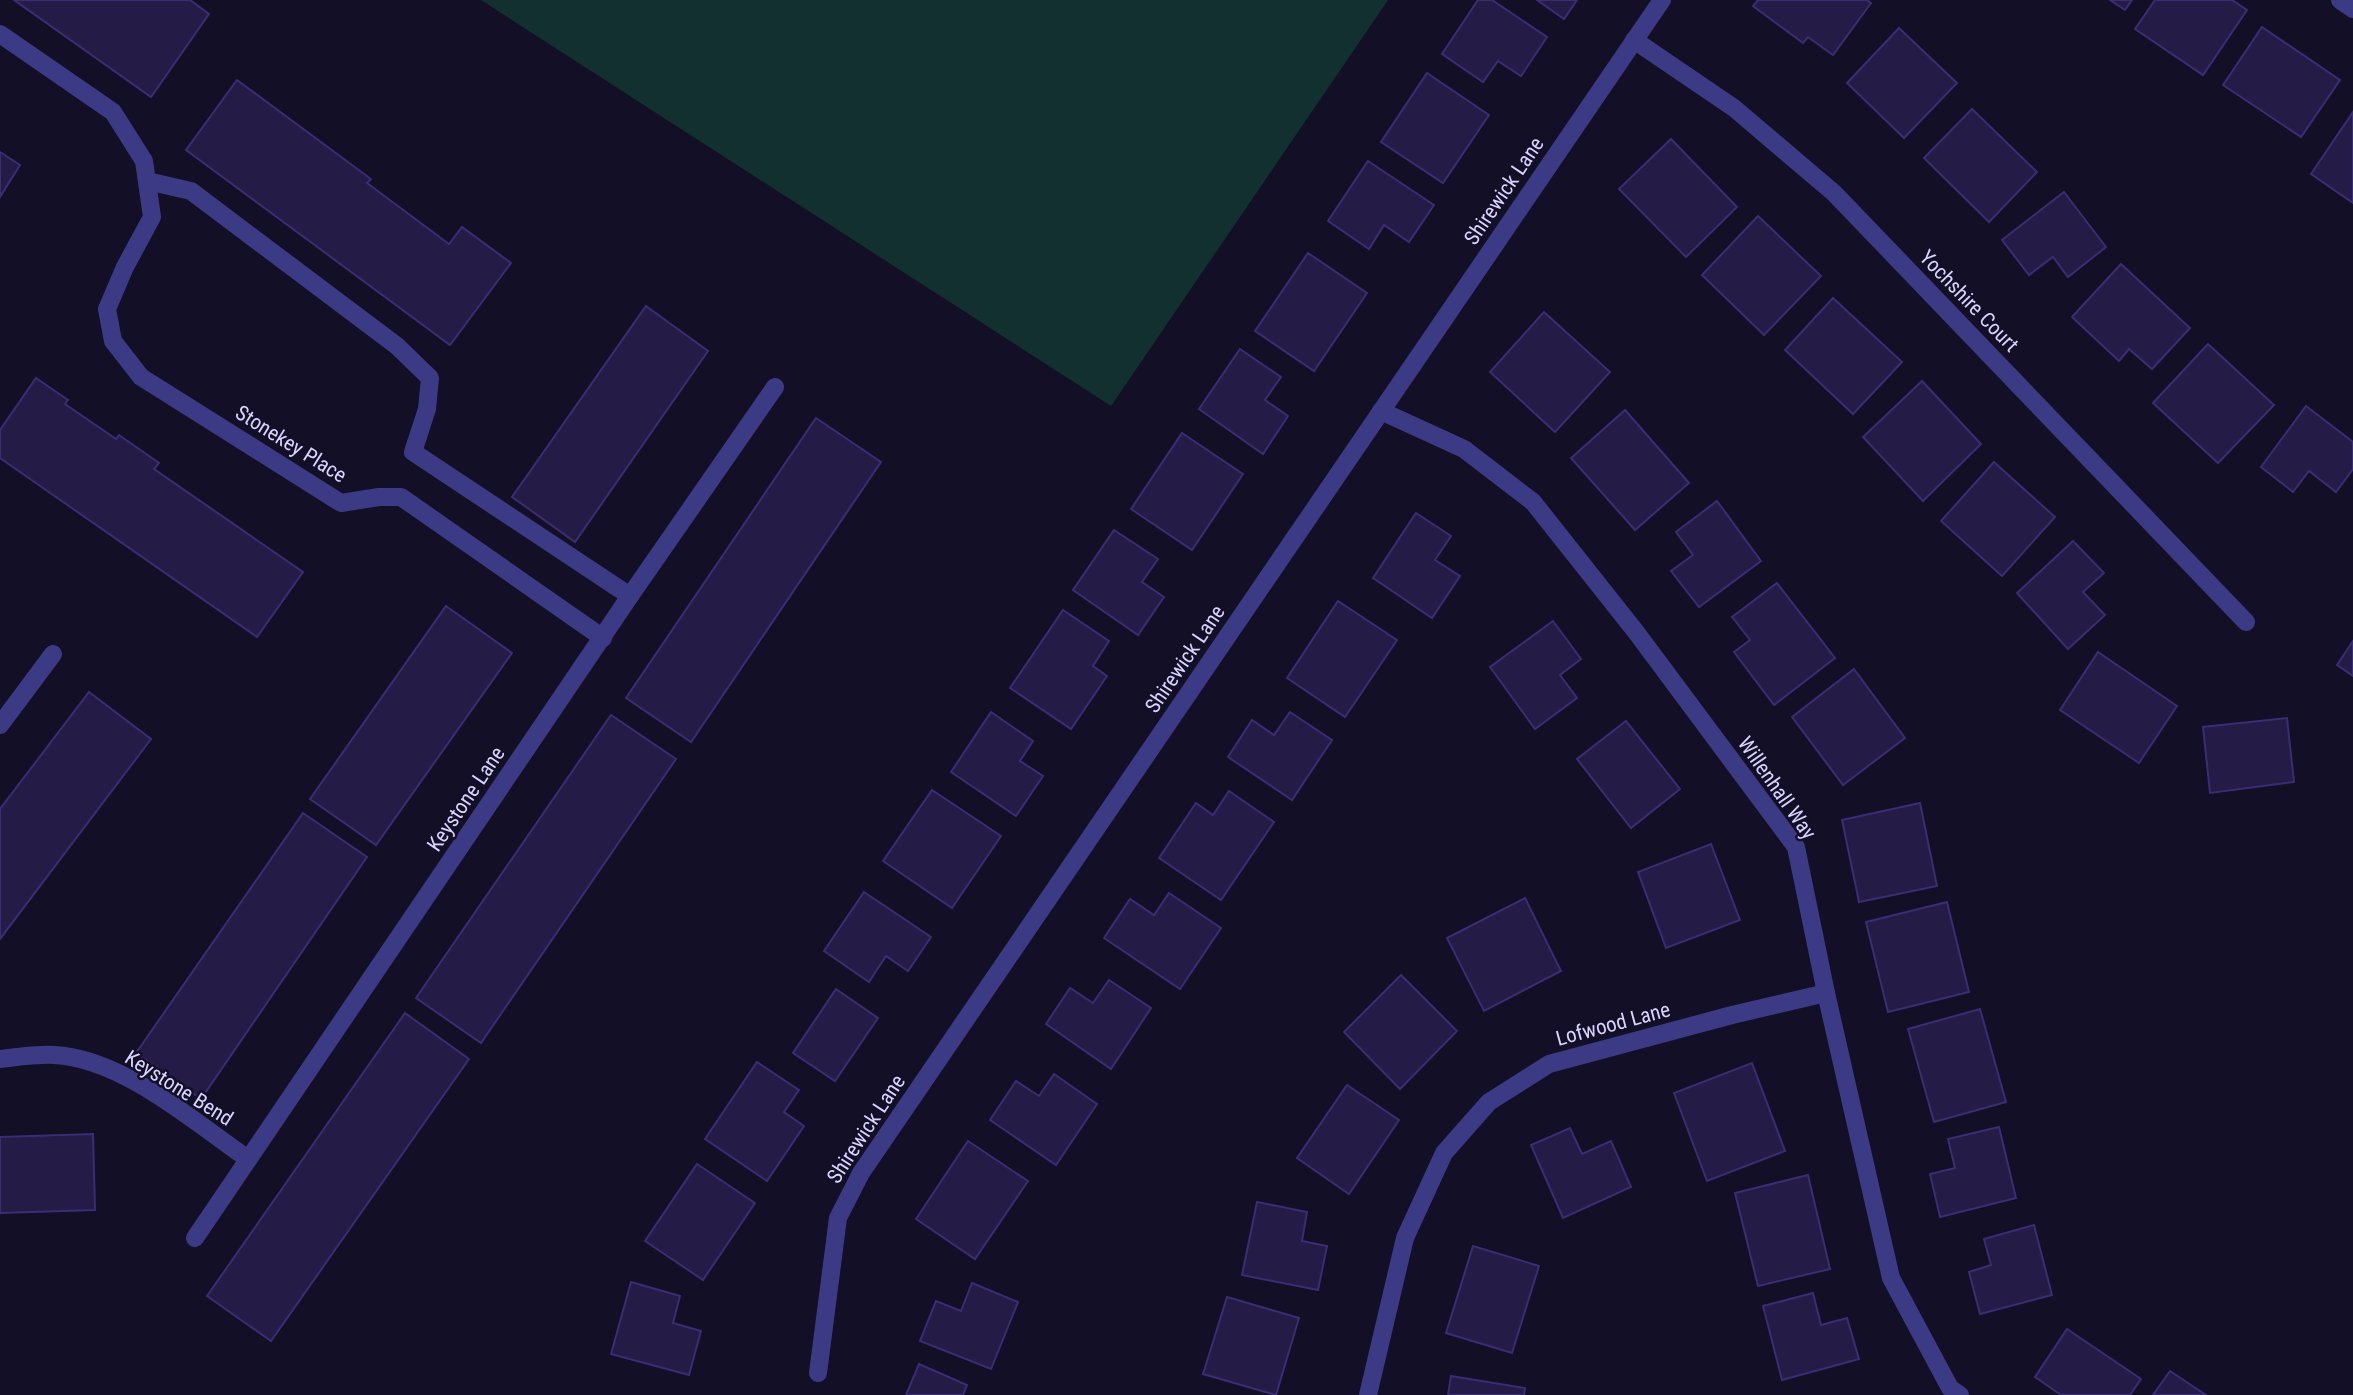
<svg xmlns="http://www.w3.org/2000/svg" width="2353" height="1395" font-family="'Roboto Condensed',sans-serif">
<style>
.green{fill:#12302f}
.building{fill:#241b47;stroke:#3b2d73;stroke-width:2}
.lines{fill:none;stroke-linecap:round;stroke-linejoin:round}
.minor{stroke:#3d3a85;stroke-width:18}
.labels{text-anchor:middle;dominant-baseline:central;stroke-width:5;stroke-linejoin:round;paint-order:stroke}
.street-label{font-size:21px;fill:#d9d4ff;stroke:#130f26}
</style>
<rect width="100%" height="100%" fill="#130f26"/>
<path class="green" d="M481,0H1388L1111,406Z"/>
<g class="building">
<path d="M14,0H190L209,14L151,97Z"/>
<path d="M1478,0H1492L1547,37L1521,76L1498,61L1483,82L1442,54Z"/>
<path d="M1537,0H1577L1564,19Z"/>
<path d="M1758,0H1867L1871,3L1833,55L1808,37L1803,43L1753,6Z"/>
<path d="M2110,0H2132L2125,10Z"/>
<path d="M2155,0H2232L2247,10L2203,75L2135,29Z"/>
<path d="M2262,27L2340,80L2301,137L2223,85Z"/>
<path d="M1899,28L1957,83L1904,138L1847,83Z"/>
<path d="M1427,73L1489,115L1443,183L1381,142Z"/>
<path d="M237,80L371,179L367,183L449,244L462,227L511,263L450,345L186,150Z"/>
<path d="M1972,109L2037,172L1989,222L1924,158Z"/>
<path d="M2353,112V203L2311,174Z"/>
<path d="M1671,139L1737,207L1686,257L1619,189Z"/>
<path d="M0,152L20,165L0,197Z"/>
<path d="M1368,161L1434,205L1409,242L1384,225L1369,249L1328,221Z"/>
<path d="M2064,192L2106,247L2068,277L2053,257L2029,275L2002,240Z"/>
<path d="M1758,216L1821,276L1764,335L1702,275Z"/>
<path d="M1308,253L1367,293L1314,371L1255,331Z"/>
<path d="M2121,264L2190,328L2152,369L2129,349L2119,361L2072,317Z"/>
<path d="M1833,298L1902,362L1853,414L1785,350Z"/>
<path d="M646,306L708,351L575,542L512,497Z"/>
<path d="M1544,312L1610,372L1555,432L1490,372Z"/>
<path d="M2208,344L2274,405L2218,463L2153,403Z"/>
<path d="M1240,349L1281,377L1265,400L1288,416L1263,454L1199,409Z"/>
<path d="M36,378L68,400L65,404L116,439L119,435L159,463L154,469L303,572L257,637L0,458V430Z"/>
<path d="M1922,381L1981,444L1923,501L1863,437Z"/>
<path d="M2306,406L2353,442V469L2336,492L2309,471L2293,492L2261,467Z"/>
<path d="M1625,410L1689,483L1635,530L1571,458Z"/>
<path d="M816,418L881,462L691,742L626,698Z"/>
<path d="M1182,433L1243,474L1192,550L1131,509Z"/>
<path d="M1994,462L2055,517L2002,576L1941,521Z"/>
<path d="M1717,501L1761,561L1699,607L1671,571L1693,555L1676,532Z"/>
<path d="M1416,513L1451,536L1435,560L1460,576L1432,618L1373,578Z"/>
<path d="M1114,530L1158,559L1142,582L1164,597L1138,635L1073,590Z"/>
<path d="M2073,541L2104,573L2083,592L2105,615L2068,649L2017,593Z"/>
<path d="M1777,583L1835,658L1774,705L1734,652L1750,640L1732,617Z"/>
<path d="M1338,601L1397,640L1345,717L1287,678Z"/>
<path d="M446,606L512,653L376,845L310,799Z"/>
<path d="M1063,610L1109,641L1093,666L1107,676L1071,729L1010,688Z"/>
<path d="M1553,621L1581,659L1560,675L1577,698L1535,729L1490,667Z"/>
<path d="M2353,641V676L2337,665Z"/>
<path d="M2098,652L2177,706L2139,763L2060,710Z"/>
<path d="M1854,669L1905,738L1843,785L1792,717Z"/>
<path d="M89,692L151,739L0,939V809Z"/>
<path d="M991,712L1033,741L1020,761L1043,776L1016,816L951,772Z"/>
<path d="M1290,712L1332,740L1292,800L1228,757L1252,720L1274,735Z"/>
<path d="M611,715L676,759L481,1043L416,998Z"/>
<path d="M2287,718L2294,782L2210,793L2203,727Z"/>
<path d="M1626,721L1680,789L1631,828L1577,759Z"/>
<path d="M932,790L1001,836L952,908L883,861Z"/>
<path d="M1229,791L1274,822L1221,900L1159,858L1196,803L1213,815Z"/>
<path d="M1920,803L1937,886L1859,902L1842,820Z"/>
<path d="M303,813L367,857L201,1099L136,1053Z"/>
<path d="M1711,844L1740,920L1666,948L1638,872Z"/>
<path d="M864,892L931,937L908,971L886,956L869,982L824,951Z"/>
<path d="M1169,893L1221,928L1180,989L1104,938L1130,899L1154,915Z"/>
<path d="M1525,898L1561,971L1484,1011L1447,938Z"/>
<path d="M1947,902L1969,992L1888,1012L1866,922Z"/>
<path d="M1401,975L1457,1031L1400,1089L1344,1032Z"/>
<path d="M1109,980L1151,1008L1111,1069L1046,1024L1070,988L1093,1003Z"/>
<path d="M836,989L878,1018L835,1081L793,1053Z"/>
<path d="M1980,1009L2006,1102L1934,1122L1908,1029Z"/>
<path d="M405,1013L469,1059L271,1341L207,1296Z"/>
<path d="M757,1062L799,1090L784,1112L804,1126L767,1181L705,1139Z"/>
<path d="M1752,1063L1785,1151L1707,1181L1674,1093Z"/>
<path d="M1054,1074L1097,1104L1056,1165L990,1120L1016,1081L1039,1096Z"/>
<path d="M1347,1085L1399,1120L1349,1194L1297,1158Z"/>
<path d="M1999,1127L2016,1198L1940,1217L1930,1174L1955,1168L1948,1139Z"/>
<path d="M1570,1128L1582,1154L1611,1141L1631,1187L1563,1218L1531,1145Z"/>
<path d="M93,1134L95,1210L0,1213V1137Z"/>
<path d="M968,1141L1028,1181L975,1259L916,1219Z"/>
<path d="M697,1164L755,1203L703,1280L645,1241Z"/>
<path d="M1808,1175L1830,1269L1758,1286L1735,1193Z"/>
<path d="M1257,1202L1307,1212L1302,1241L1327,1246L1318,1290L1242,1275Z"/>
<path d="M2034,1225L2052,1295L1980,1314L1969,1272L1991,1265L1984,1239Z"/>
<path d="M1473,1246L1539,1266L1512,1353L1446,1333Z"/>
<path d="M631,1282L680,1296L673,1323L701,1331L689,1375L611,1354Z"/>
<path d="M972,1283L1018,1302L991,1369L920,1341L936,1301L961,1311Z"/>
<path d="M1813,1293L1821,1325L1847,1318L1859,1359L1782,1380L1763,1306Z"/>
<path d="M1227,1297L1299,1318L1276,1395L1203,1374Z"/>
<path d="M2067,1329L2141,1379L2130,1395H2061L2035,1377Z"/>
<path d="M919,1364L967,1385L963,1395H906Z"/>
<path d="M2170,1371L2206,1395H2153Z"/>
<path d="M1451,1376L1525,1388L1524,1395H1448Z"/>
</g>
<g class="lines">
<g class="minor">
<path d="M2340,0L2353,9"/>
<path d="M0,34L113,112L144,161L152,217L125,267L107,309L113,341L141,377L341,503L379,497H401L603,638"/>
<path d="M1634,40L1734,108L1834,193L2246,622"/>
<path d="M147,181L191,191L397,346L430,378L427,409L413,452L630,596"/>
<path d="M1381,411L1464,449L1533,502L1636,632L1796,847L1826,993L1891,1278L1950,1388L1960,1395"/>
<path d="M0,725L53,654"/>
<path d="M0,1059C18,1057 37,1054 54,1055C122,1058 194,1122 248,1159"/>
<path d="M195,1238L630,596L775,387"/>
<path d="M818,1373L838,1218L861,1173L1662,0"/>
<path d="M1368,1395L1405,1238L1444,1153L1489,1102L1549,1064L1732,1015L1826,993"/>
</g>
</g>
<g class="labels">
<g class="street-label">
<text transform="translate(1504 191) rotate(-56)">Shirewick Lane</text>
<text transform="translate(1969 301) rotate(46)">Yochshire Court</text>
<text transform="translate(291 444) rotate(32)">Stonekey Place</text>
<text transform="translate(1185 659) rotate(-56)">Shirewick Lane</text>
<text transform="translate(1777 788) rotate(55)">Willenhall Way</text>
<text transform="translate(466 799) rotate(-56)">Keystone Lane</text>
<text transform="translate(1613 1024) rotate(-15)">Lofwood Lane</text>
<text transform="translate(179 1088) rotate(32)">Keystone Bend</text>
<text transform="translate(866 1129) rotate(-57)">Shirewick Lane</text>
</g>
</g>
</svg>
